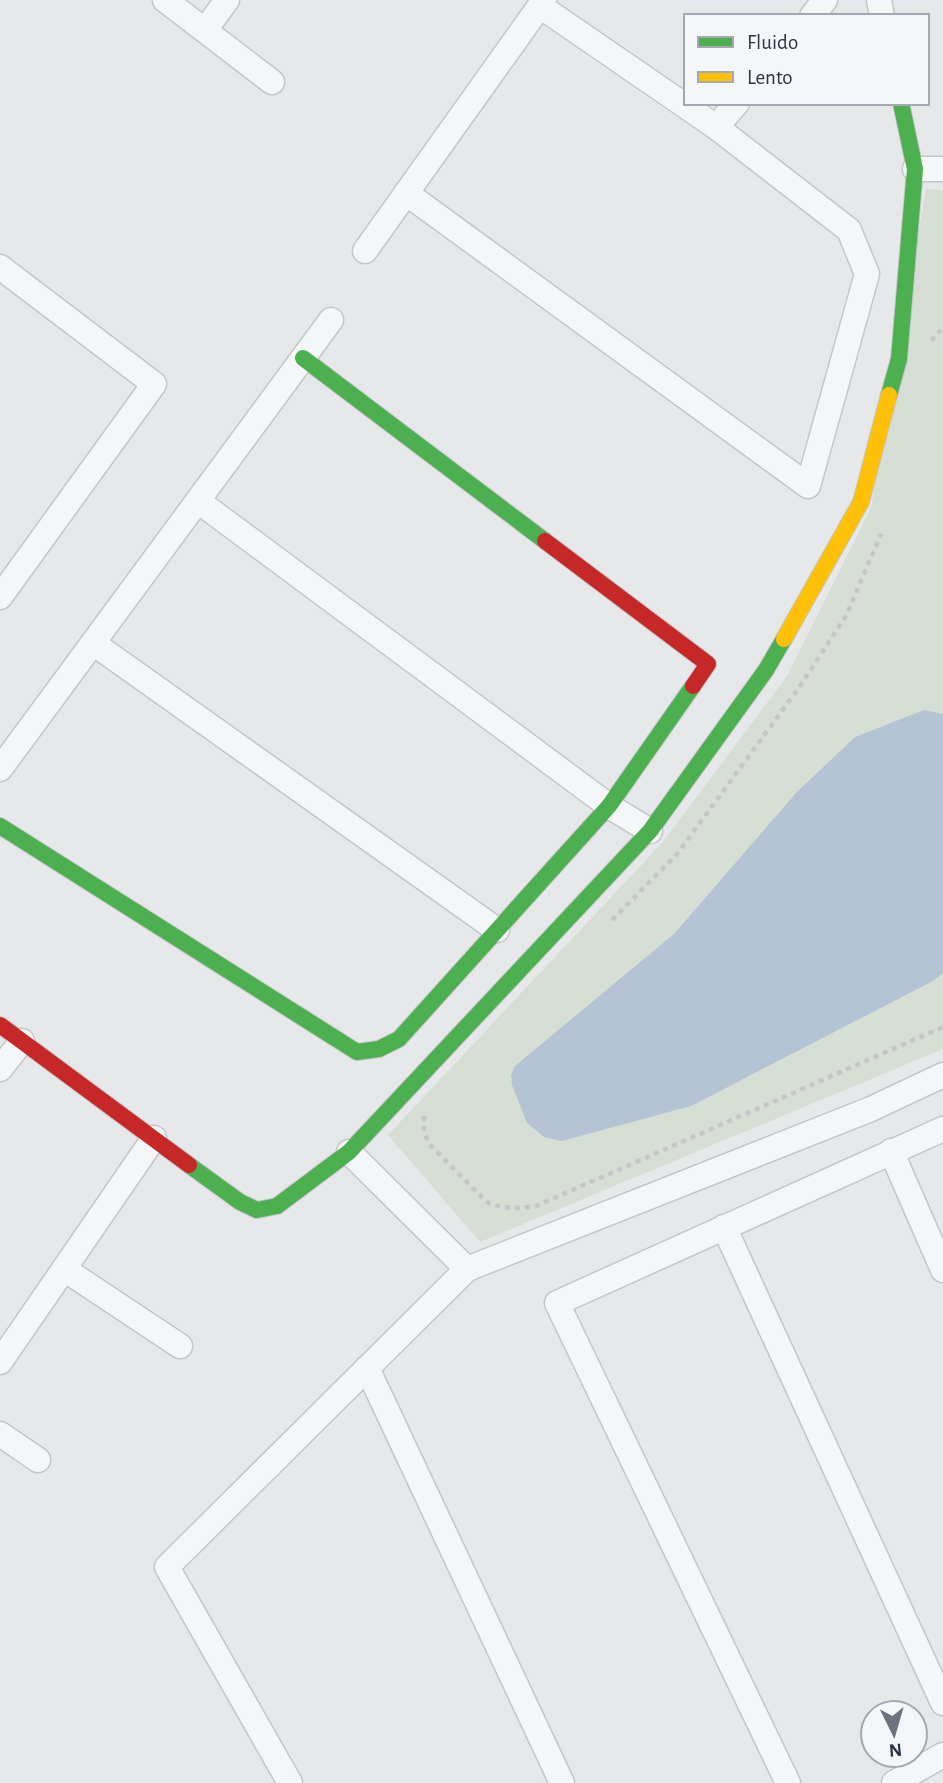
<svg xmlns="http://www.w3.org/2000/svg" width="943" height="1783" font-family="'Alegreya Sans',sans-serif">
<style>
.green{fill:#d6ded6}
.water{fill:#b4c4d5}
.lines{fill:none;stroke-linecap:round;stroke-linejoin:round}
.street-casing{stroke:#c4c6c8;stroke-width:27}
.fast-casing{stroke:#c4c6c8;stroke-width:18}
.slow-casing{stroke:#c4c6c8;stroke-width:18}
.jam-casing{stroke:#c4c6c8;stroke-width:18}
.path{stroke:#c5c6ca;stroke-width:4.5;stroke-dasharray:5 5;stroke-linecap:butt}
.street{stroke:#f5f6f7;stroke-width:24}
.fast{stroke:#4caf50;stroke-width:16}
.slow{stroke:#ffc107;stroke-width:16}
.jam{stroke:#c62828;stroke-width:16}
</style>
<rect width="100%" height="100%" fill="#e6e8ea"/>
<path class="green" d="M926,189L943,190V1049L480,1242L388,1135L662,843L787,676L871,508Z"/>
<path class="water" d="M924,710L943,714V973L933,981L691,1106L562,1141L544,1137L527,1123L512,1085L511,1075L515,1066L674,934L796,793L855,737Z"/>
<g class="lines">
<defs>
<g id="street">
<path d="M165,0L272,82"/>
<path d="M879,0L882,16"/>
<path d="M812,16L825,0"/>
<path d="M205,30L227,0"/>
<path d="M716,127L737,103"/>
<path d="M915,169H943"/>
<path d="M406,193L808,486L867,274L849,230L716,127L540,6"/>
<path d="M365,251L544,0"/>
<path d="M0,267L154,384L0,597"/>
<path d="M198,501L609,806L650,831"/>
<path d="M93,643L497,930"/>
<path d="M0,769L331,320"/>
<path d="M0,1069L22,1041"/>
<path d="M891,1151L943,1270"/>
<path d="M349,1152L467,1269"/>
<path d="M724,1227L943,1703"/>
<path d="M64,1269L180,1346"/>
<path d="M0,1362L154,1138"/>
<path d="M367,1368L562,1783"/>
<path d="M0,1434L38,1460"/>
<path d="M290,1783L167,1567L467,1269L871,1109L943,1075"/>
<path d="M788,1783L557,1303L943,1129"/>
<path d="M894,1783L943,1755"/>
</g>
<g id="fast">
<path d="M303,358L545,541"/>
<path d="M889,395L899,359L915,169L901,103"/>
<path d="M0,826L357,1052L379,1049L399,1039L609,806L693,686"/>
<path d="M189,1165L240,1202L257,1210L277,1206L349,1152L650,831L766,670L784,639"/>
</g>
<path id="slow" d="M784,639L861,502L889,395"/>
<g id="jam">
<path d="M545,541L708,664L693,686"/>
<path d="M0,1025L189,1165"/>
</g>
</defs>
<use href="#street" class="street-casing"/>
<use href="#fast" class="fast-casing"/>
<use href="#slow" class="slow-casing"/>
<use href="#jam" class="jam-casing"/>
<g class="path">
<path d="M932,341L935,335L943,329"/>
<path d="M612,920L677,854L798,689L846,616L881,534"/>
<path d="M424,1116V1131L429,1144L488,1203L502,1207L521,1208L536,1206L943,1027"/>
</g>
<use href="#street" class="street"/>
<use href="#fast" class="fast"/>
<use href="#slow" class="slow"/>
<use href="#jam" class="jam"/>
</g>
<rect x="684" y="14" width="245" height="91" fill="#f4f6f9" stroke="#a4a8b1" stroke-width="2"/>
<rect x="698" y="37" width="35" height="10" fill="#4caf50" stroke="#a4a8b1" stroke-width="2"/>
<text x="747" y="49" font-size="21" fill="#2b3445">Fluido</text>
<rect x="698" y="72" width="35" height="10" fill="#ffc107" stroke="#a4a8b1" stroke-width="2"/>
<text x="747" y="84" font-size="21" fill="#2b3445">Lento</text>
<g transform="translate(894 1734) rotate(175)"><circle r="33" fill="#f4f6f9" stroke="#a4a8b1" stroke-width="2"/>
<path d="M0-5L12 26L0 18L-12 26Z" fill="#6c737f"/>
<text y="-10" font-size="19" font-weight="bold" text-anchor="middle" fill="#2b3445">N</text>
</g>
</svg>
